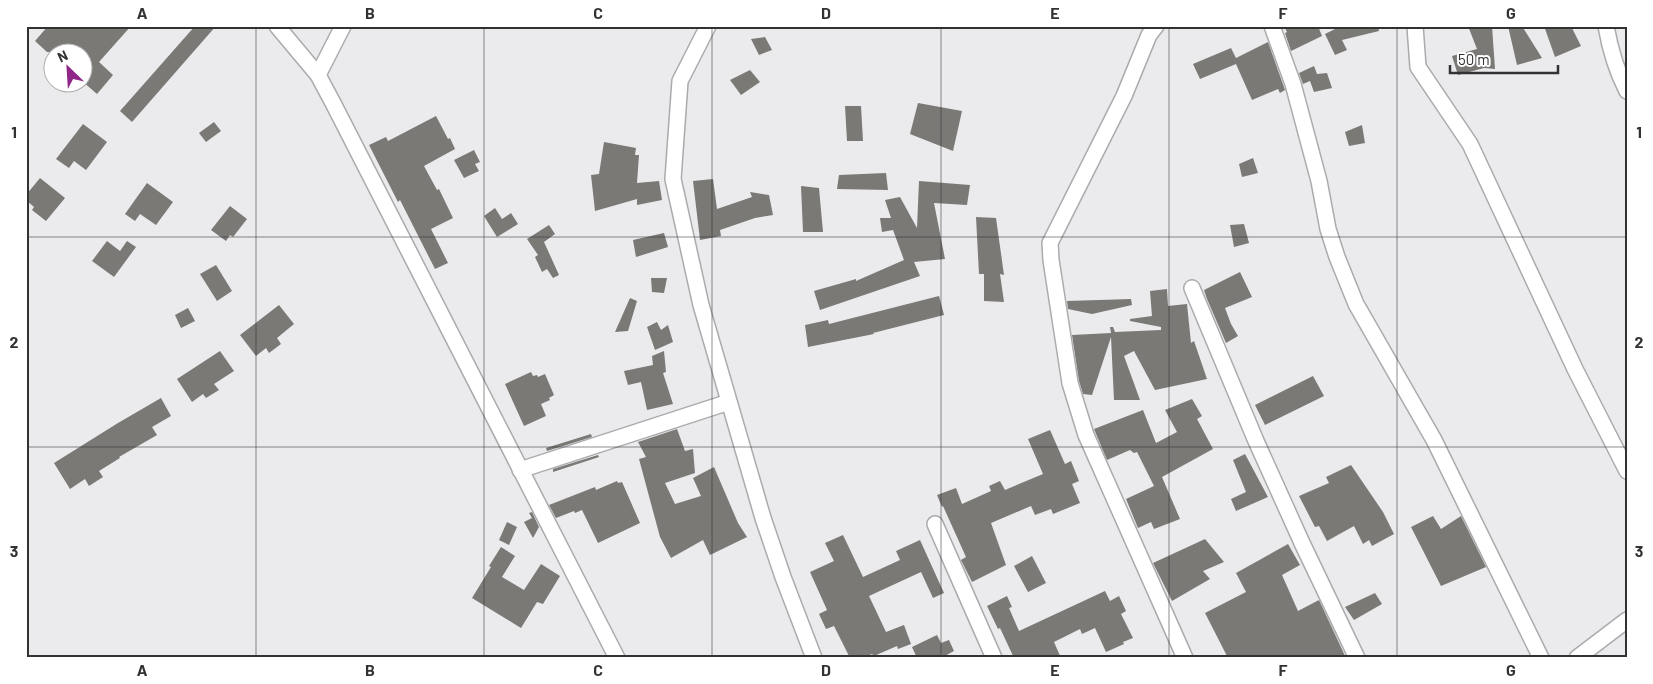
<svg xmlns="http://www.w3.org/2000/svg" width="1653" height="684" font-family="Barlow,sans-serif">
<style>
.building{fill:#7b7976}
.lines{fill:none;stroke-linecap:round;stroke-linejoin:round}
.street-casing{stroke:#abaaad;stroke-width:18}
.street{stroke:#fff;stroke-width:15}
.grid{fill:none;stroke:#323233;stroke-width:1;stroke-opacity:0.55}
.neatline{fill:none;stroke:#323233;stroke-width:2}
.grid-label{font-size:16px;text-anchor:middle;font-weight:bold;fill:#323233}
</style>
<rect width="100%" height="100%" fill="#ebeaed"/>
<g class="building">
<path d="M48,26H131L99,62L113,75L97,94L82,81V52H47L35,41Z"/>
<path d="M195,26H216L132,122L120,111Z"/>
<path d="M1284,26H1318L1322,36L1291,51L1285,33L1287,32Z"/>
<path d="M1341,26H1378L1379,31L1342,40L1347,50L1335,55L1325,34Z"/>
<path d="M1468,26H1492L1495,69L1484,68L1458,75L1452,56L1477,49Z"/>
<path d="M1508,26H1522L1542,58L1517,65Z"/>
<path d="M1544,26H1571L1581,46L1555,57Z"/>
<path d="M765,37L772,50L759,55L751,39Z"/>
<path d="M1268,42L1285,90L1280,93L1278,89L1252,100L1236,64L1200,79L1193,64L1231,48L1236,58Z"/>
<path d="M1314,66L1317,74L1327,73L1332,88L1314,92L1310,81L1303,84L1299,73Z"/>
<path d="M750,70L760,82L741,95L730,80Z"/>
<path d="M918,103L962,111L953,151L910,134Z"/>
<path d="M845,106H861L863,141H847Z"/>
<path d="M436,116L448,139L450,138L455,149L424,166L437,190L439,189L453,218L431,229L448,263L435,269L400,200L398,202L369,145L386,137L388,141Z"/>
<path d="M214,122L221,131L206,142L199,133Z"/>
<path d="M83,124L107,142L86,170L74,161L69,168L56,159Z"/>
<path d="M1362,125L1365,143L1349,146L1345,132Z"/>
<path d="M604,142L636,148L635,155H639L637,183L659,181L662,200L637,205V199L595,211L591,175L599,174Z"/>
<path d="M474,150L480,162L475,164L479,171L464,178L454,160Z"/>
<path d="M1253,158L1258,173L1242,177L1239,164Z"/>
<path d="M886,173L888,190L837,189L839,175Z"/>
<path d="M40,178L65,198L46,221L32,210L34,207L26,200V195Z"/>
<path d="M713,179L717,209L752,197L750,192L769,195L773,215L755,218L720,230L721,236L700,240L693,181Z"/>
<path d="M919,181L970,185L967,205L934,203L945,259L914,262L920,276L820,310L814,291L856,279V281L904,260L893,230L882,232L880,218H891L885,200L900,197L917,228Z"/>
<path d="M147,183L173,202L156,225L140,214L135,221L125,214Z"/>
<path d="M801,186L819,188L823,232H803Z"/>
<path d="M230,206L247,219L233,237L230,235L226,241L211,230Z"/>
<path d="M495,208L502,219L511,213L518,224L497,237L484,216Z"/>
<path d="M976,217L996,218L1004,275L1000,274L1004,302L984,301V274H979Z"/>
<path d="M1244,224L1249,243L1234,247L1230,225Z"/>
<path d="M549,225L555,234L544,242L559,275L553,278L547,269L542,272L535,257L538,255L527,239Z"/>
<path d="M664,233L668,247L636,257L633,240Z"/>
<path d="M107,241L120,251L127,241L136,247L114,277L92,261Z"/>
<path d="M216,265L232,291L217,301L200,274Z"/>
<path d="M1240,272L1252,297L1225,308L1231,324L1238,336L1226,343L1207,299L1204,290Z"/>
<path d="M651,278H667L664,293L652,292Z"/>
<path d="M1167,289L1168,306L1187,304L1191,343L1194,341L1207,379L1155,390L1134,351L1124,356L1140,400H1114L1111,337L1092,395L1083,394L1079,381L1072,335L1111,333L1110,327H1113L1115,332L1161,330V327L1130,321V319L1152,316L1150,291Z"/>
<path d="M939,296L944,315L873,333L874,334L808,347L805,325L828,320L829,324Z"/>
<path d="M630,298L637,301L628,331L615,332Z"/>
<path d="M1131,299L1132,305L1092,314L1068,309L1067,301Z"/>
<path d="M279,305L294,324L277,338L281,344L269,353L266,348L256,356L240,335Z"/>
<path d="M188,308L195,321L181,328L175,315Z"/>
<path d="M657,322L661,330L668,325L673,342L655,350L647,327Z"/>
<path d="M220,351L234,371L214,384L219,390L206,398L203,394L192,402L177,379Z"/>
<path d="M664,351L666,372L663,373L673,404L647,410L641,382L628,385L624,371L653,365L652,356Z"/>
<path d="M531,372L533,376L537,375L538,377L545,374L554,395L549,398L550,400L541,404L546,416L524,426L505,384Z"/>
<path d="M1313,376L1324,396L1265,425L1255,405Z"/>
<path d="M161,398L171,416L152,427L157,435L119,457L120,458L99,471L103,477L89,486L85,479L70,489L54,463L118,423Z"/>
<path d="M1192,399L1202,416L1197,419L1213,449L1162,477L1180,519L1154,529L1151,522L1138,528L1126,499L1154,486L1137,452L1134,453L1130,450L1107,460L1094,429L1143,410L1156,443L1177,432L1165,410Z"/>
<path d="M677,429L685,451L693,449L695,473L665,483L675,504L701,496L693,478L714,467L738,523L747,537L710,555L703,540L671,558L660,537L639,459L646,457L638,442Z"/>
<path d="M1050,430L1065,464L1071,461L1079,481L1072,484L1080,503L1053,514L1051,509L1035,515L1031,506L991,523L1006,565L972,582L961,560L966,557L943,506L942,507L937,495L956,488L962,504L991,491L989,486L1000,481L1005,490L1043,474L1028,439Z"/>
<path d="M591,434L592,437L547,451L546,448Z"/>
<path d="M1245,454L1268,497L1236,511L1231,499L1246,492L1233,460Z"/>
<path d="M598,455L599,457L553,472V469Z"/>
<path d="M1351,465L1383,512L1394,534L1372,546L1369,540L1363,544L1354,526L1327,541L1319,526L1315,527L1299,496L1329,483L1326,477Z"/>
<path d="M617,481L618,483L622,482L640,523L598,543L582,510L575,513L574,511L556,518L549,505L595,487L596,490Z"/>
<path d="M532,512L539,527L533,538L524,522L532,518L529,513Z"/>
<path d="M1433,516L1441,529L1461,516L1486,567L1441,586L1411,527Z"/>
<path d="M507,522L517,527L509,545L499,540Z"/>
<path d="M843,535L863,577L900,560L896,551L920,540L944,593L933,598L921,572L869,596L886,632L904,625L911,644L898,649L897,646L874,656L872,654L863,658H850L834,626L826,629L819,614L827,610L810,572L834,561L825,543Z"/>
<path d="M1205,539L1224,562L1203,571L1210,579L1172,601L1153,563Z"/>
<path d="M1288,544L1300,565L1282,575L1298,611L1319,600L1346,658H1228L1205,613L1246,592L1236,573Z"/>
<path d="M501,547L515,556L502,577L524,590L541,564L560,576L543,604L537,602L521,628L472,598L491,567L489,566Z"/>
<path d="M1032,556L1046,583L1028,592L1014,566Z"/>
<path d="M1105,591L1110,601L1119,596L1126,611L1121,614L1133,638L1123,642L1124,644L1106,652L1095,628L1082,634L1080,629L1054,642L1061,658H1014L1000,628L998,629L987,606L1007,596L1012,607L1009,608L1019,631Z"/>
<path d="M1375,593L1382,604L1354,620L1345,607Z"/>
<path d="M937,635L941,643L949,640L954,651L941,658H917L912,647Z"/>
</g>
<g class="lines">
<defs>
<g id="street">
<path d="M277,26L318,75L333,103L617,658"/>
<path d="M708,26L680,81L673,179L701,305L763,518L783,577L814,658"/>
<path d="M1156,26L1149,35L1124,96L1050,243L1051,260L1070,383L1086,435L1185,658"/>
<path d="M1272,26L1293,84L1319,181L1328,229L1337,257L1356,304L1434,440L1541,658"/>
<path d="M1415,26L1418,67L1470,144L1575,369L1627,471"/>
<path d="M1606,26C1610,49 1616,70 1627,91"/>
<path d="M318,75L343,26"/>
<path d="M1192,288L1256,441L1302,543L1357,658"/>
<path d="M520,470L729,402"/>
<path d="M935,524L994,658"/>
<path d="M1577,658L1627,620"/>
</g>
</defs>
<use href="#street" class="street-casing"/>
<use href="#street" class="street"/>
</g>
<path class="grid" d="M256,26V658M484,26V658M712,26V658M941,26V658M1169,26V658M1397,26V658M26,237H1627M26,447H1627"/>
<rect width="1653" height="684" fill="none" stroke="#ffffff" stroke-width="55"/>
<g transform="translate(68 68) rotate(335)"><circle r="24" fill="#ffffff" stroke="#adadad"/>
<path d="M0-4L9 19L0 12L-9 19Z" fill="#912689"/>
<text y="-8" font-size="14" font-weight="bold" text-anchor="middle" fill="#323233">N</text>
</g>
<path d="M1450 65v8h108v-8" fill="none" stroke="#323233" stroke-width="2.5"/>
<text x="1458" y="65" font-size="15" fill="#323233" stroke="#ffffff" stroke-width="4" paint-order="stroke">50 m</text>
<rect x="28" y="28" width="1598" height="628" class="neatline"/>
<g class="grid-label">
<text x="142" y="19">A</text>
<text x="370" y="19">B</text>
<text x="598" y="19">C</text>
<text x="826" y="19">D</text>
<text x="1055" y="19">E</text>
<text x="1283" y="19">F</text>
<text x="1511" y="19">G</text>
<text x="14" y="138">1</text>
<text x="1639" y="138">1</text>
<text x="14" y="348">2</text>
<text x="1639" y="348">2</text>
<text x="14" y="557">3</text>
<text x="1639" y="557">3</text>
<text x="142" y="676">A</text>
<text x="370" y="676">B</text>
<text x="598" y="676">C</text>
<text x="826" y="676">D</text>
<text x="1055" y="676">E</text>
<text x="1283" y="676">F</text>
<text x="1511" y="676">G</text>
</g>
</svg>
